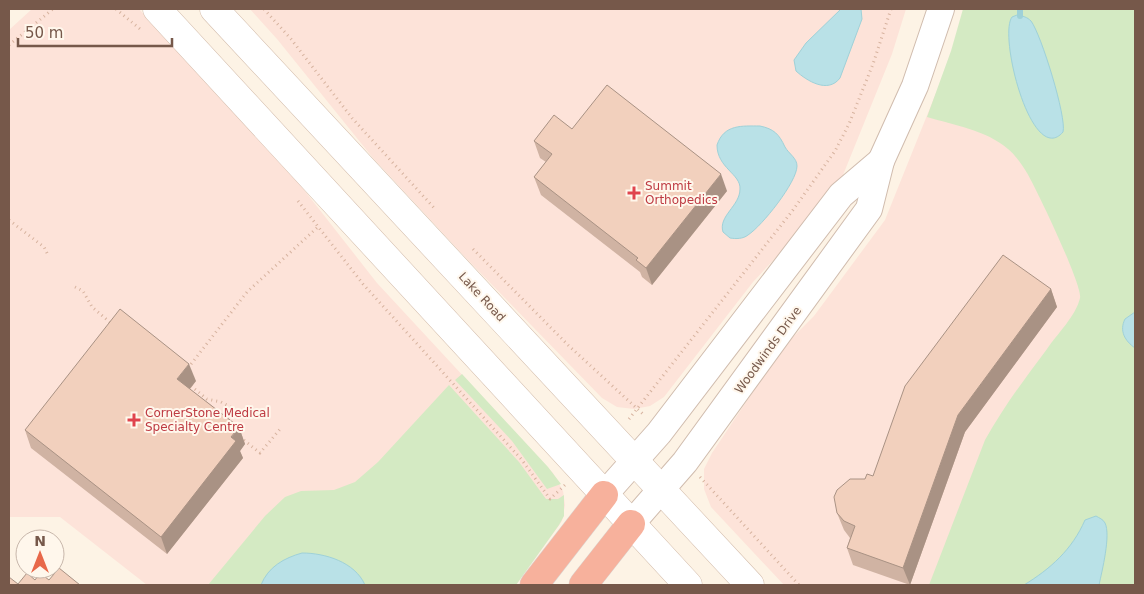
<svg xmlns="http://www.w3.org/2000/svg" width="1144" height="594" font-family="'DejaVu Sans',sans-serif">
<style>
.commercial{fill:#fde3d9}
.green{fill:#d4eac3}
.water{fill:#b9e1e7;stroke:#9fd1d8}
.lines{fill:none;stroke-linecap:round;stroke-linejoin:round}
.stream{stroke:#9fd1d8;stroke-width:6}
.tertiary-casing{stroke:#d0bcae;stroke-width:28}
.secondary-casing{stroke:#d3bcab;stroke-width:29}
.motorway-casing{stroke:#dbd4d0;stroke-width:29}
.path{stroke:#d7b39f;stroke-width:3;stroke-dasharray:1 4;stroke-linecap:butt}
.tertiary{stroke:#fff;stroke-width:26}
.secondary{stroke:#fff;stroke-width:28}
.motorway{stroke:#f7b19c;stroke-width:28}
.wall{fill:#d0b3a3}
.shaded-wall{fill:#a99284}
.building{fill:#f2d0bd;stroke:#a99284}
.health-dot{fill:#e0444e;stroke:#fff7ec;stroke-width:2}
.labels{text-anchor:middle;dominant-baseline:central;stroke-width:4;stroke-linejoin:round;paint-order:stroke}
.health-label{font-size:12px;fill:#be3a42;stroke:#fff7ec;text-anchor:start}
.street-label{font-size:12px;fill:#76584a;stroke:#fff7ec}
</style>
<rect width="100%" height="100%" fill="#fdf3e5"/>
<g class="commercial">
<path d="M32,9H139L290,172L377,283L553,473L563,491L565,505L562,521L516,585H147L60,517H9V30Z"/>
<path d="M250,9H906L892,54L841,180L820,210L753,282L664,397L650,406L634,409L617,407L602,398L464,256L373,158L277,39Z"/>
<path d="M936,93L1019,132L1096,296L938,585H784L711,507L704,489V469L712,453L783,347L814,316L885,220Z"/>
</g>
<g class="green">
<path d="M963,9H1135V585H929L985,440C1003,408 1025,378 1047,349C1057,334 1076,316 1080,298C1083,286 1036,188 1027,173C1022,164 1015,155 1008,149C986,130 954,125 927,117L951,51Z"/>
<path d="M462,374L548,467L561,484L547,489L512,441L455,380Z"/>
<path d="M449,385L519,462L546,499H558L564,495V516L559,525L516,585H208L265,516L285,497L301,491L334,490L355,482L378,462Z"/>
</g>
<g class="water">
<path d="M841,9H861L862,19L840,78C828,94 807,81 796,71L794,60L806,43Z"/>
<path d="M1017,15C1023,16 1027,17 1031,21C1041,34 1067,118 1063,132C1032,168 998,36 1012,17Z"/>
<path d="M760,126C774,129 779,134 785,147C789,154 797,158 797,166C797,182 762,226 748,235C743,239 736,239 730,238L723,232C718,216 740,206 740,189C741,174 717,168 717,145C724,124 742,126 760,126Z"/>
<path d="M1135,312V348C1125,341 1119,331 1125,319Z"/>
<path d="M1096,516C1099,518 1103,519 1105,523C1111,535 1102,571 1099,585H1024C1050,569 1072,550 1085,520Z"/>
<path d="M302,553C325,553 355,562 365,585H261C268,567 284,558 302,553Z"/>
</g>
<g class="lines">
<path class="stream" d="M1020,16V9"/>
<defs>
<g id="tertiary">
<path d="M604,495L659,433L841,195L881,161"/>
<path d="M631,524L685,462L869,209L881,161L915,86L941,9"/>
</g>
<g id="secondary">
<path d="M157,9L688,585"/>
<path d="M214,9L750,585"/>
</g>
<g id="motorway">
<path d="M534,585L604,495"/>
<path d="M583,585L631,524"/>
</g>
</defs>
<use href="#tertiary" class="tertiary-casing"/>
<use href="#secondary" class="secondary-casing"/>
<use href="#motorway" class="motorway-casing"/>
<g class="path">
<path d="M116,9L140,29"/>
<path d="M264,9L291,39L352,118L436,210"/>
<path d="M9,45L53,9"/>
<path d="M298,201L363,284L522,460L550,499L565,485"/>
<path d="M9,220L44,247L48,255"/>
<path d="M473,249L568,345L644,415"/>
<path d="M75,287L83,291L92,307L112,324"/>
<path d="M188,368L247,292L319,226"/>
<path d="M191,386L207,399L221,402L234,409L226,419"/>
<path d="M629,419L793,210L835,151L849,124L873,64L891,9"/>
<path d="M240,437L260,453L281,428"/>
<path d="M700,477L799,585"/>
</g>
<use href="#tertiary" class="tertiary"/>
<use href="#secondary" class="secondary"/>
<use href="#motorway" class="motorway"/>
</g>
<g class="wall">
<path d="M572,129L727,191L652,285L642,277L640,272L541,195L534,177L546,162L540,158L534,141Z"/>
<path d="M1051,289L1057,307L965,432L910,585L853,565L847,548L850,538L844,530L837,513L865,479L873,476Z"/>
<path d="M196,381L190,389L239,427L245,444L240,451L243,458L167,554L31,448L25,430Z"/>
</g>
<g class="shaded-wall">
<path d="M721,174L727,191L652,285L646,268Z"/>
<path d="M1051,289L1057,307L965,432L910,585L903,568L958,415Z"/>
<path d="M189,364L196,381L184,396L177,379Z"/>
<path d="M239,427L245,444L240,451L243,458L167,554L161,537Z"/>
</g>
<g class="building">
<path d="M607,85L721,174L646,268L636,260L638,258L534,177L552,154L534,141L554,115L572,129Z"/>
<path d="M1003,255L1051,289L958,415L903,568L847,548L855,526L844,521L837,513L834,497L837,490L850,479H865L867,474L873,476L905,386Z"/>
<path d="M120,309L189,364L177,379L239,427L231,437L236,441L161,537L25,430Z"/>
<path d="M59,568L80,585H9V577L18,584L27,573L35,580L40,573L49,580Z"/>
</g>
<g class="health-dot">
<path d="M631.5 185.5h5v5h5v5h-5v5h-5v-5h-5v-5h5z"/>
<path d="M131.5 412.5h5v5h5v5h-5v5h-5v-5h-5v-5h5z"/>
</g>
<g class="labels">
<g class="health-label">
<text x="645" y="186">Summit<tspan x="645" dy="14">Orthopedics</tspan></text>
<text x="145" y="413">CornerStone Medical<tspan x="145" dy="14">Specialty Centre</tspan></text>
</g>
<g class="street-label">
<text transform="translate(482 297) rotate(47)">Lake Road</text>
<text transform="translate(768 350) rotate(-54)">Woodwinds Drive</text>
</g>
</g>
<rect width="1144" height="594" fill="none" stroke="#76584a" stroke-width="20"/>
<g transform="translate(40 554)"><circle r="24" fill="#fff7ec" stroke="#c8b7ab"/>
<path d="M0-4L9 19L0 12L-9 19Z" fill="#e86849"/>
<text y="-8" font-size="14" font-weight="bold" text-anchor="middle" fill="#76584a">N</text>
</g>
<path d="M18 38v8h154v-8" fill="none" stroke="#76584a" stroke-width="2.5"/>
<text x="25" y="38" font-size="15" fill="#76584a" stroke="#fff7ec" stroke-width="4" paint-order="stroke">50 m</text>
</svg>
